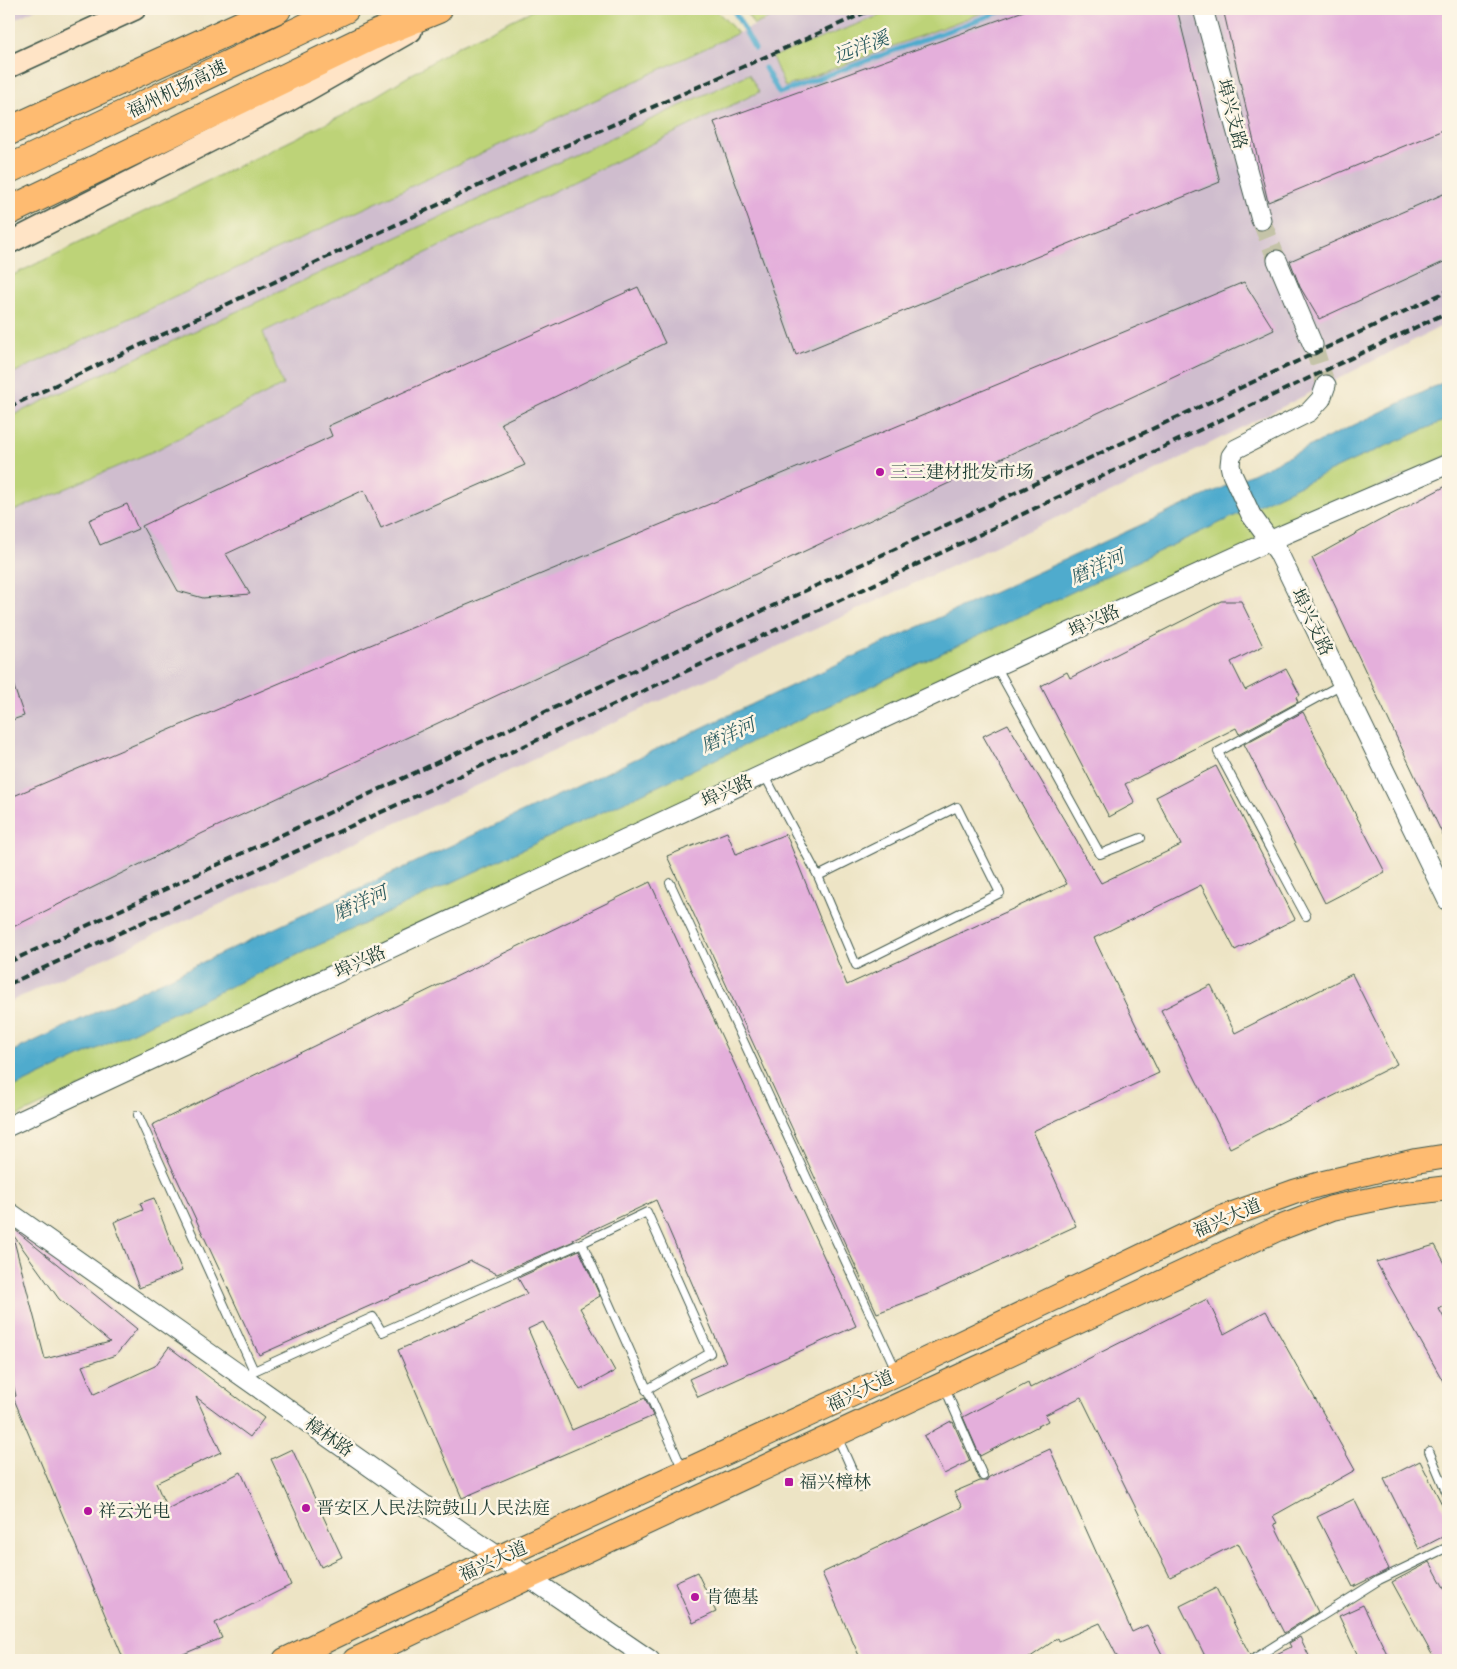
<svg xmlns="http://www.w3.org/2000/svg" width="1457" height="1669" font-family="'Libre Caslon Text','Noto Serif SC',serif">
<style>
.industrial{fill:#cfbdce}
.green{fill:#bdd378;stroke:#6e8856}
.water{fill:#50abcd;stroke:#387480}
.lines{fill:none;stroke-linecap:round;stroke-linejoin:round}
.stream{stroke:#50abcd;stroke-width:5}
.building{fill:#e4afdb}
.tertiary-tunnel{stroke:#c4c3a8;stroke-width:19;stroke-dasharray:19 9;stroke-linecap:butt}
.service-casing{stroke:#3e564a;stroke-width:10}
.tertiary-casing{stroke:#3e564a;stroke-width:21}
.secondary-casing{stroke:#3e564a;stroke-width:24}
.primary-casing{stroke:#3e564a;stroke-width:26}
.motorway-casing{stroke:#3e564a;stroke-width:30}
.service{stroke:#fff;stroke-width:8}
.tertiary{stroke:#fff;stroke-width:19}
.secondary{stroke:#ffe4c6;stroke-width:21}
.primary{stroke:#febb71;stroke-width:24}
.motorway{stroke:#febb71;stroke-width:28}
.rail{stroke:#1f3d34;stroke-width:4;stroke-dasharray:8 4;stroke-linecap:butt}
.poi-dot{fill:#b5179e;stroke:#fcf5e5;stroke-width:2}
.labels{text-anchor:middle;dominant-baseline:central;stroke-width:5;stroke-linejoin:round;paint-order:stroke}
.street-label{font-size:18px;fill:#1f3d34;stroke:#fcf5e5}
.poi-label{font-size:18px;fill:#1f3d34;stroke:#fcf5e5;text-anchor:start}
.water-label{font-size:19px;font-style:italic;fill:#2e5e62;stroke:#fcf5e5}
</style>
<rect width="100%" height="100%" fill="#fcf5e5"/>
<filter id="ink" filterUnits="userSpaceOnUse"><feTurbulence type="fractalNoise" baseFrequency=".02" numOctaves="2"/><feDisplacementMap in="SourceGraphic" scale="10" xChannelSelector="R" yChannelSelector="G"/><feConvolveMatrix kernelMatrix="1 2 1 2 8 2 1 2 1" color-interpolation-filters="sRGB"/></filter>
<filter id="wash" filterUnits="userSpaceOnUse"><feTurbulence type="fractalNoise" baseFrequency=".0096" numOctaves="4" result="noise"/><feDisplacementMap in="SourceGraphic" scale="20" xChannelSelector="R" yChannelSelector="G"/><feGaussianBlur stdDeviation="1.12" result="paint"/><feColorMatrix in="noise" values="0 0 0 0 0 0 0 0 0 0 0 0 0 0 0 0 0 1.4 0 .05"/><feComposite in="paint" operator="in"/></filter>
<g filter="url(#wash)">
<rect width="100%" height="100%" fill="#ede4c5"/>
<g class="industrial">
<path d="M9,9H36L9,22Z"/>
<path d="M790,9H1448V323L1138,480L9,1002V375Z"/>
</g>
<g class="green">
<path d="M535,9H715L738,33L9,375V277L346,114L460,45Z"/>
<path d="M744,9H790L754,25Z"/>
<path d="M897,9H992L785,87L772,57Z"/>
<path d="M749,74L759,92L263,332L283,385L158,449L9,513V417Z"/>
<path d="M1448,419V455L9,1120V1090L1354,460Z"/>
</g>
<path class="water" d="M1448,380V419L1354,460L9,1090V1053L840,663L1252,474Z"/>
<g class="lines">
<g class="stream">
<path d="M733,9L755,49"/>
<path d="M765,68L779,93L1007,9"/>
</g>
</g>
<g id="blocks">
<g class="building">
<path d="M1029,9H1177L1220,182L796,355L714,122Z"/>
<path d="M1223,9H1448V128L1268,202Z"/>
<path d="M1448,192V260L1319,319L1300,287L1290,261Z"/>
<path d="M1244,282L1274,330L671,614L203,833L9,929V798L327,663Z"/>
<path d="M638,287L665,343L501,423L525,465L381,528L364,490L226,554L250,594L203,598L178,591L142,526L332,436L328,426Z"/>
<path d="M1448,485V846L1312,558L1377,522Z"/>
<path d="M127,504L138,529L100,545L89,520Z"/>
<path d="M1221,601H1241L1263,646L1231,662L1245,690L1286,669L1300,695L1296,697L1298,702L1239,734L1236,728L1125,784L1135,803L1109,817L1041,686L1067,672L1070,678Z"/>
<path d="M11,678L24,716L9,721V679Z"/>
<path d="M1303,712L1385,872L1325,903L1244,744Z"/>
<path d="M1008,724L1101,883L1181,845L1156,797L1216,766L1295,919L1235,950L1201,885L1094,938L1159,1073L1033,1131L1076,1226L928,1294L877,1313L667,856L727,832L736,854L786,834L847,985L1067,884L983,736Z"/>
<path d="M650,882L856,1326L698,1397L689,1379L726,1362L656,1200L573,1239L574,1241L497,1274L471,1261L259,1355L152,1125Z"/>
<path d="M1352,974L1397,1064L1230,1148L1161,1010L1211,985L1235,1033Z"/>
<path d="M154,1198L182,1271L139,1288L114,1222L143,1210L140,1203Z"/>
<path d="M14,1229L137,1329L116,1355L82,1366L94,1394L155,1366L169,1347L264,1418L250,1437L196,1397L221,1452L156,1483L167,1509L241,1472L291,1585L215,1623L222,1638L169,1660H124L13,1397L16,1396L9,1368V1238L13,1237L45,1359L110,1342L59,1299L11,1232Z"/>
<path d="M1435,1245L1448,1269V1304L1439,1309L1448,1325V1390L1376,1262Z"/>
<path d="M579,1250L600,1296L580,1308L615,1371L580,1390L543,1322L528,1329L572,1430L645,1398L653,1416L462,1498L398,1350L527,1294L518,1278Z"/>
<path d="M1207,1299L1224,1334L1266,1311L1355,1470L1273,1516L1277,1523L1274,1524L1318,1612L1284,1633L1238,1543L1170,1577L1081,1397L1045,1415L1048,1421L980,1456L963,1417L1028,1383L1030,1388Z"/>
<path d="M951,1421V1423L953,1422L970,1461L944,1474L924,1436Z"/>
<path d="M292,1449L342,1557L321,1567L271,1459Z"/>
<path d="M1050,1449L1132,1632L1147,1625L1165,1660H1119L1100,1623L1059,1641L1058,1638L1026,1660H861L822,1573L962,1507L954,1492L980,1481H986L989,1477Z"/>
<path d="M1420,1461L1448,1516V1534L1419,1549L1384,1479Z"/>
<path d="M1354,1499L1389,1569L1353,1587L1317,1517Z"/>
<path d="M1430,1562L1448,1595V1660H1435L1392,1582Z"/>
<path d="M697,1572L716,1612L693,1623L675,1582Z"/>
<path d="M1216,1588L1250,1655L1246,1660H1207L1180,1606Z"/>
<path d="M1363,1605L1390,1660H1360L1339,1616Z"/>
<path d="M1300,1637L1311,1660H1264L1291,1647L1289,1643Z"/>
</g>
</g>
</g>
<g filter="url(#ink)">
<use href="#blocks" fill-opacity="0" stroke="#3e564a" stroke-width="1"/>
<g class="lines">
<g class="tertiary-tunnel">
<path d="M1261,220L1277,260"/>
<path d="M1313,345L1326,385"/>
</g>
<defs>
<g id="service">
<path d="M996,666L1100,854L1141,838"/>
<path d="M764,774L818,876"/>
<path d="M957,807L1000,893L856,965L818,876Z"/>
<path d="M670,883L897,1372"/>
<path d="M1306,916L1218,752L1342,684"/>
<path d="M138,1115L254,1371L373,1317L382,1332L582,1243L683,1470"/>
<path d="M582,1243L647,1212L710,1353L646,1390"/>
<path d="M944,1386L983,1476"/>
<path d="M837,1436L860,1488"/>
<path d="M1429,1451L1448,1496"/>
<path d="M1252,1660L1379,1580L1448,1547"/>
</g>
<g id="tertiary">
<path d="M1203,9L1261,220"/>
<path d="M1277,260L1313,345"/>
<path d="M1326,385L1321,399L1309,412L1236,449L1231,456L1230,465L1232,474L1251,515L1278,552L1448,901"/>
<path d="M9,1126L996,666L1285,534L1448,464"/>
<path d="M9,1212L464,1533L650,1660"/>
</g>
<g id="secondary">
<path d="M9,67L135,9"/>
<path d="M9,243L281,105L411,31"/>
</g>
<g id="primary">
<path d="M285,1660L472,1570L898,1373L1222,1218L1294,1192L1324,1183L1416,1161L1448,1156"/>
<path d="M355,1660L529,1577L1277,1229L1332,1208L1399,1194L1448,1188"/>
</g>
<g id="motorway">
<path d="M9,131L277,9"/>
<path d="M9,169L345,9"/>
<path d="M9,211L372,36L438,9"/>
</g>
</defs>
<use href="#service" class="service-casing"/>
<use href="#tertiary" class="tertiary-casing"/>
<use href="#secondary" class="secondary-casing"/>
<use href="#primary" class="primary-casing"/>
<use href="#motorway" class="motorway-casing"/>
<use href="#service" class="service"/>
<use href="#tertiary" class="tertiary"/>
<use href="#secondary" class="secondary"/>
<use href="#primary" class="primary"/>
<use href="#motorway" class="motorway"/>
<g class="rail">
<path d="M9,407L529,162L873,9"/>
<path d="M9,962L1448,291"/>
<path d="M9,984L888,578L1448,312"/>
</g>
</g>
</g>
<g class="poi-dot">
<circle cx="880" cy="472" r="5"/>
<rect x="784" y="1477" width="10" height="10" rx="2.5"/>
<circle cx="306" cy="1508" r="5"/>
<circle cx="88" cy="1511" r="5"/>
<circle cx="695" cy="1597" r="5"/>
</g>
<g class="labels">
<g class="street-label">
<text transform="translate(177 89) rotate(-26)">福州机场高速</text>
<text transform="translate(1232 114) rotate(75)">埠兴支路</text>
<text transform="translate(1094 621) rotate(-25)">埠兴路</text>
<text transform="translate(1312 622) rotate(64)">埠兴支路</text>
<text transform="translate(727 791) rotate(-25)">埠兴路</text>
<text transform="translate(360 962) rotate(-25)">埠兴路</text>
<text transform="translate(1227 1218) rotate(-23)">福兴大道</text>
<text transform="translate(860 1391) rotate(-25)">福兴大道</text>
<text transform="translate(329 1437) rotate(35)">樟林路</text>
<text transform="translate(493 1561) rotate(-24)">福兴大道</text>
</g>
<g class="poi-label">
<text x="890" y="472">三三建材批发市场</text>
<text x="799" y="1482">福兴樟林</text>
<text x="316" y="1508">晋安区人民法院鼓山人民法庭</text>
<text x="98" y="1511">祥云光电</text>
<text x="705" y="1597">肯德基</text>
</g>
<g class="water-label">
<text transform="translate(861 47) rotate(-20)">远洋溪</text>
<text transform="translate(1097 567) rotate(-24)">磨洋河</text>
<text transform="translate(728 735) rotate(-24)">磨洋河</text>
<text transform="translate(360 903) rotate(-24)">磨洋河</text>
</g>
</g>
<rect width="1457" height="1669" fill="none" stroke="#fcf5e5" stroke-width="30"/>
</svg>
